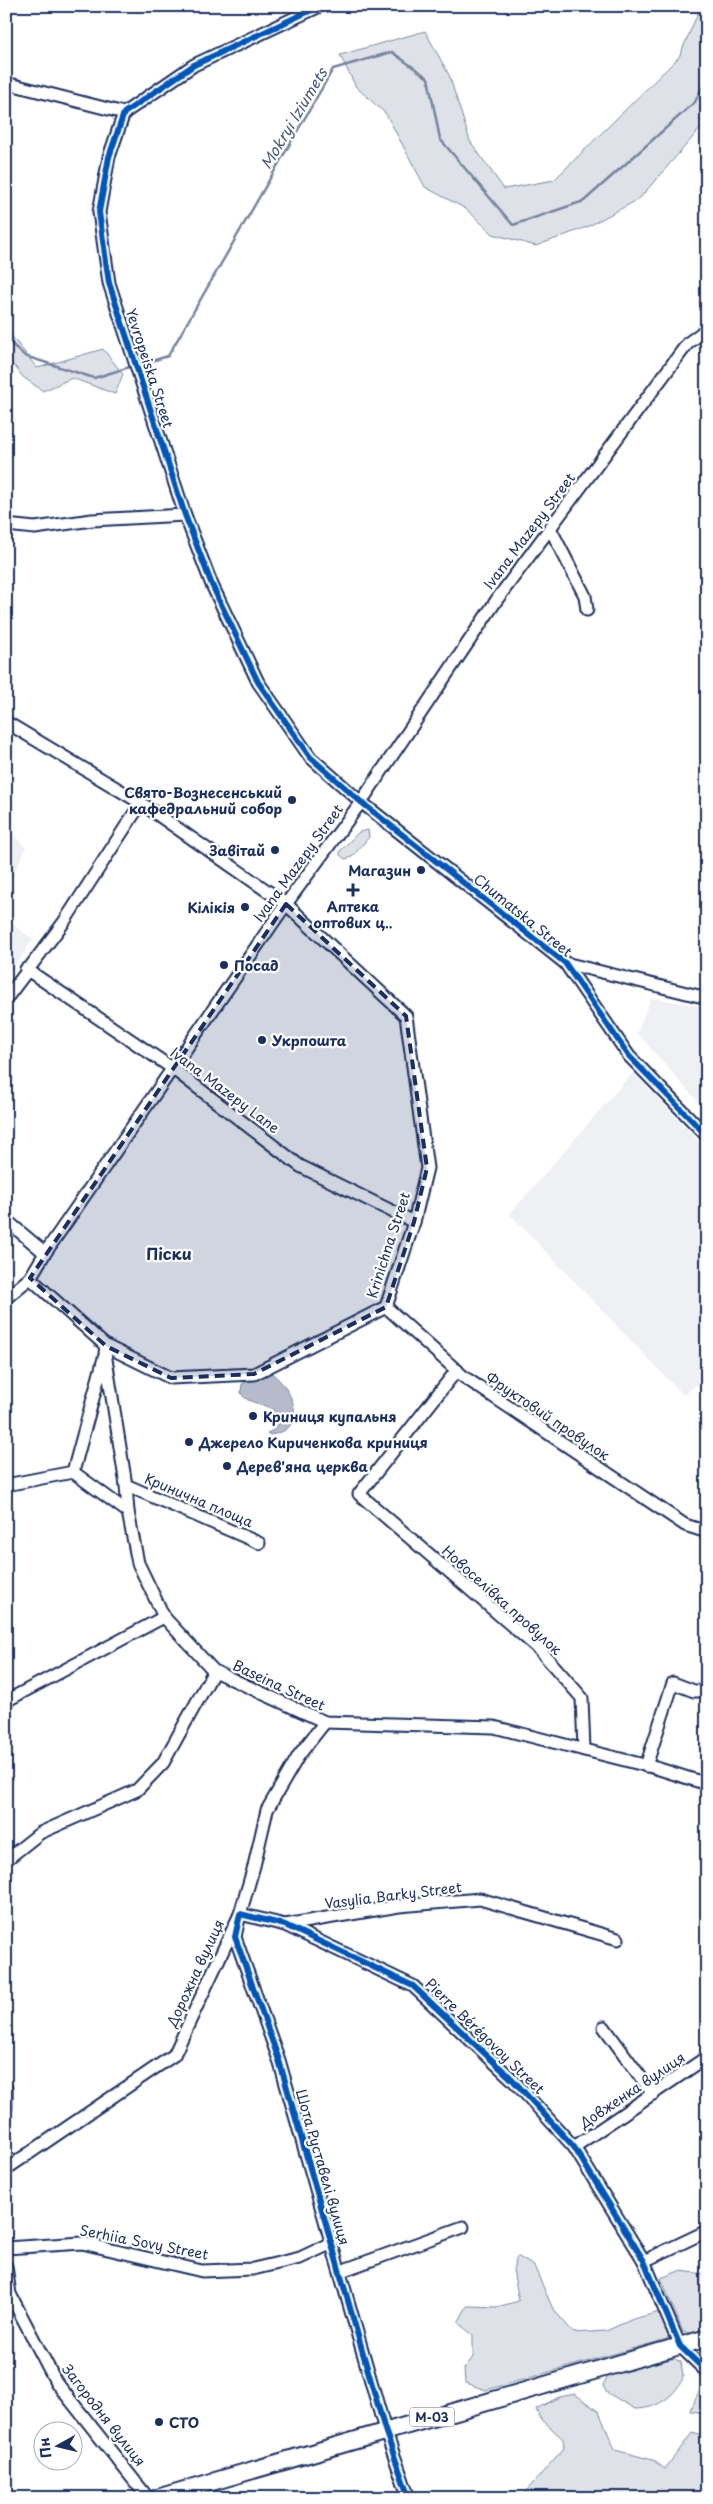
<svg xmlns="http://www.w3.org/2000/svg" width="713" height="2504" font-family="'Playpen Sans',sans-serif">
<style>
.built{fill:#eff0f4}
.green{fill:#dee1e7;stroke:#7c88a2}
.water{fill:#b5bbca;stroke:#77839f}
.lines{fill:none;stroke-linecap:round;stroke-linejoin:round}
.stream{stroke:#77839f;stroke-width:2.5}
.minor-casing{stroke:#1b2f5e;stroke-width:15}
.highway-casing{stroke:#1b2f5e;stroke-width:20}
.minor{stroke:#fff;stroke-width:11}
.highway{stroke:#fff;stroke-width:16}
.cycleway-casing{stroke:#fff;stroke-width:9}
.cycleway{stroke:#0057b8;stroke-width:6}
.marked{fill:#1b2f5e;fill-opacity:0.2;stroke:#1b2f5e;stroke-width:4;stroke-dasharray:10 6;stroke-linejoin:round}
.poi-dot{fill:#1b2f5e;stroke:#fff;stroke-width:2}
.labels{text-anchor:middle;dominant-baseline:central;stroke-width:4.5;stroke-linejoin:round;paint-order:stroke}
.shield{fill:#fff;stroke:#5f6d8e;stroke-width:1}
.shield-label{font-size:12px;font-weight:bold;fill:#1b2f5e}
.street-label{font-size:14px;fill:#1b2f5e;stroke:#fff}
.poi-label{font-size:14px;font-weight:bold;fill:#1b2f5e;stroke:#fff;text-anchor:start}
.water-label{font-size:15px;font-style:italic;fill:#49597e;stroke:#fff}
.quarter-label{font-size:16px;font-weight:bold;fill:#1b2f5e;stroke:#fff}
</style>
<rect width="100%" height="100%" fill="#fff"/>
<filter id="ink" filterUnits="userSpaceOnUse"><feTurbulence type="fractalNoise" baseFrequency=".02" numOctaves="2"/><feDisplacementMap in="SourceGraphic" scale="10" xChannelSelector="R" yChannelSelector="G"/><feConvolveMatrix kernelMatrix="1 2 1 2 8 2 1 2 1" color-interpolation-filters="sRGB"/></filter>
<g filter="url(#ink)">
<g class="built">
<path d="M6,827L26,848L6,890Z"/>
<path d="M6,920L33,939L6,980Z"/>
<path d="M651,998L707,1007V1112L637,1033Z"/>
<path d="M633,1072L707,1150V1378L683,1395L510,1214Z"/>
</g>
<g class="green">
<path d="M701,6H707V121L639,199L587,227L536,246L493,234L466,209L425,187L386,114L356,87L340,55L425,31L449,75L470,141L504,189L554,180L679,57Z"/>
<path d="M6,329L37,368L103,349L123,374L115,394L72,378L43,391L23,377L6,355Z"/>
<path d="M368,830L369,837L352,857L345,859L340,855V851L359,832Z"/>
<path d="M517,2256L534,2266L553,2309L574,2333L606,2331L633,2319L660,2312L669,2335L667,2339L486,2390L465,2383L464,2369L473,2357V2335L458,2323L467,2306L497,2307L519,2301L513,2270Z"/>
<path d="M679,2271L707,2274V2328L691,2333L683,2332L661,2278Z"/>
<path d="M707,2353V2413L690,2411C692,2401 699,2395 702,2385C705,2375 701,2363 707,2353Z"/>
<path d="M675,2358L681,2362L683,2378C674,2397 657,2409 635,2409L606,2392L603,2385L608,2376Z"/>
<path d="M575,2394L599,2412L615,2450L653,2460L665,2469L692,2433L703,2436L707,2440V2498H520L564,2448L563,2439L540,2418L536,2409L559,2397Z"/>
</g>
<path class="water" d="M269,1371C292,1387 312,1429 270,1435L267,1433L274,1430L278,1425C281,1400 248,1408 241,1393L242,1384Z"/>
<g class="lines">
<g class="stream">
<path d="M6,339L25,356L94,378L133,366"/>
<path d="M138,365L168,356L333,69L392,52L428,78L440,139L513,225L584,201L695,102L707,78"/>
</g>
<defs>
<g id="minor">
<path d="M320,6L194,65L124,113L109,157L99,212L109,283L185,515L212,585L258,682L310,757L361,802L565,963L629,1056L707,1136"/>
<path d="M6,83L124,113"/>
<path d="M6,525L35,528L92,520L185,515"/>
<path d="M550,528L585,596L587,610"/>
<path d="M6,722L141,803L286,904L406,1016L427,1168L414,1222L386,1307L254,1374L171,1378L106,1346L30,1278"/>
<path d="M565,963L707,998"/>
<path d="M26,969L172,1068L300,1166L414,1222"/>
<path d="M6,999L64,922L141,803"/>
<path d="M6,1220L45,1253"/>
<path d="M6,1298L30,1278L45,1253L286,904L361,802L498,598L688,343L707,329"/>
<path d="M386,1307L464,1377L685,1525L707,1532"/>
<path d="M106,1346L105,1353L126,1485L128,1512"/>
<path d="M457,1370L359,1494L539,1649L582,1698L584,1750"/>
<path d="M73,1472L104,1358"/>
<path d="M6,1485L73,1472L128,1512L138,1563L164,1617L214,1671L325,1722L494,1727L656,1768L707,1784"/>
<path d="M126,1485L259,1543"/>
<path d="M6,1701L164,1617"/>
<path d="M646,1766L673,1683L694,1691H707"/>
<path d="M6,1860L40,1833L137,1790L163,1763L214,1671"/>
<path d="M285,1925L399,1906L480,1899L618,1939"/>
<path d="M604,2027L653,2094"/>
<path d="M6,2088V2109"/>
<path d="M574,2147L707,2057"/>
<path d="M6,2169L174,2055L240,1914L254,1866L267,1810L299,1755L325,1722"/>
<path d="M6,2248L82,2243L202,2271L253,2269L300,2258L332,2243"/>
<path d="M644,2261L707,2231"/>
<path d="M6,2266L10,2294L56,2382L148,2498"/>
<path d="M341,2271L463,2227"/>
<path d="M409,2498L385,2430L279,2060L235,1937L240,1914L285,1925L413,1986L512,2079L574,2147L644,2261L680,2346L707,2372"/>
</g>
<path id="highway" d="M157,2498L707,2338"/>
</defs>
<use href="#minor" class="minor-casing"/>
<use href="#highway" class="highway-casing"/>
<use href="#minor" class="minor"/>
<use href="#highway" class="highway"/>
<defs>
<g id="cycleway">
<path d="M320,6L194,65L124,113L109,157L99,212L109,283L185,515L212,585L258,682L310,757L361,802L565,963L629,1056L707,1136"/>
<path d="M409,2498L385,2430L279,2060L235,1937L240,1914L285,1925L413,1986L512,2079L574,2147L644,2261L680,2346L707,2372"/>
</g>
</defs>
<use href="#cycleway" class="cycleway-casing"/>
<use href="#cycleway" class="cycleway"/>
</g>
</g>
<path class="marked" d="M286,904L406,1016L427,1168L414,1222L386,1307L254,1374L171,1378L106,1346L30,1278Z"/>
<g class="poi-dot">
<circle cx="292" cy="800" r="5"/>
<circle cx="275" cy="850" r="5"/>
<circle cx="421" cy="870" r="5"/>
<path d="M350.5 882.5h5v5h5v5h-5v5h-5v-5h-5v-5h5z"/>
<circle cx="245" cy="907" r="5"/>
<circle cx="224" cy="965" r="5"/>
<circle cx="262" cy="1040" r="5"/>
<circle cx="253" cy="1416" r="5"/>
<circle cx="189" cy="1442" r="5"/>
<circle cx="227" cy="1466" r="5"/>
<circle cx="159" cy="2422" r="5"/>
</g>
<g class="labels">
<rect class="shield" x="409.5" y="2407.5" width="45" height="19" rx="4"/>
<g class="shield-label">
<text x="432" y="2417">М-03</text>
</g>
<g class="street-label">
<text transform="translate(150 368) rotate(72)">Yevropeiska Street</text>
<text transform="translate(529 531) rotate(-53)">Ivana Mazepy Street</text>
<text transform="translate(298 863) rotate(-54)">Ivana Mazepy Street</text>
<text transform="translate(523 915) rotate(39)">Chumatska Street</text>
<text transform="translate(225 1090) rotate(37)">Ivana Mazepy Lane</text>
<text transform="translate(388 1245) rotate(-72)">Krinichna Street</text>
<text transform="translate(548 1416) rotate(34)">Фруктовий провулок</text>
<text transform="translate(199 1500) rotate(23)">Кринична площа</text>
<text transform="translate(502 1600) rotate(42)">Новоселівка провулок</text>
<text transform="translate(279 1685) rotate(25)">Baseina Street</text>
<text transform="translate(393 1895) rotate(-7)">Vasylia Barky Street</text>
<text transform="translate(195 1973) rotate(-65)">Дорожна вулиця</text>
<text transform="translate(485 2036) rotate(44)">Pierre Bérégovoy Street</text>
<text transform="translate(632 2090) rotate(-34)">Довженка вулиця</text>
<text transform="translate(323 2167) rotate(74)">Шота Руставелі вулиця</text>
<text transform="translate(144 2242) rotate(11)">Serhiia Sovy Street</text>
<text transform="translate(104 2415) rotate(52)">Загородня вулиця</text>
</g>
<g class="poi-label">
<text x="282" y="792" text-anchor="end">Свято-Вознесенський<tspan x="282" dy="16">кафедральний собор</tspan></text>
<text x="265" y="850" text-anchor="end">Завітай</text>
<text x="411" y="870" text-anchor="end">Магазин</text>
<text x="353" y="906" text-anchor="middle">Аптека<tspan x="353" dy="16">оптових ц‥</tspan></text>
<text x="235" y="907" text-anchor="end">Кілікія</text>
<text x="234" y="965">Посад</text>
<text x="272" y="1040">Укрпошта</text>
<text x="263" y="1416">Криниця купальня</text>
<text x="199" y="1442">Джерело Кириченкова криниця</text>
<text x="237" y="1466">Дерев'яна церква</text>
<text x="169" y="2422">СТО</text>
</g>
<g class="water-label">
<text transform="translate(293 118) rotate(-59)">Mokryi Iziumets</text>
</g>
<g class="quarter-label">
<text x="169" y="1253">Піски</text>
</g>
</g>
<rect width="713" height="2504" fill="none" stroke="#fff" stroke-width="25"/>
<rect x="12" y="12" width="688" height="2479" fill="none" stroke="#1b2f5e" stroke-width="2" filter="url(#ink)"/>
<g transform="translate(58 2446) rotate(262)"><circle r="24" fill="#ffffff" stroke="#a4acbf"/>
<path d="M0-4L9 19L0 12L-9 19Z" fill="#1b2f5e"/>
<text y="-8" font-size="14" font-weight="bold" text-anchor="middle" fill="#1b2f5e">Пн</text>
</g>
</svg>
